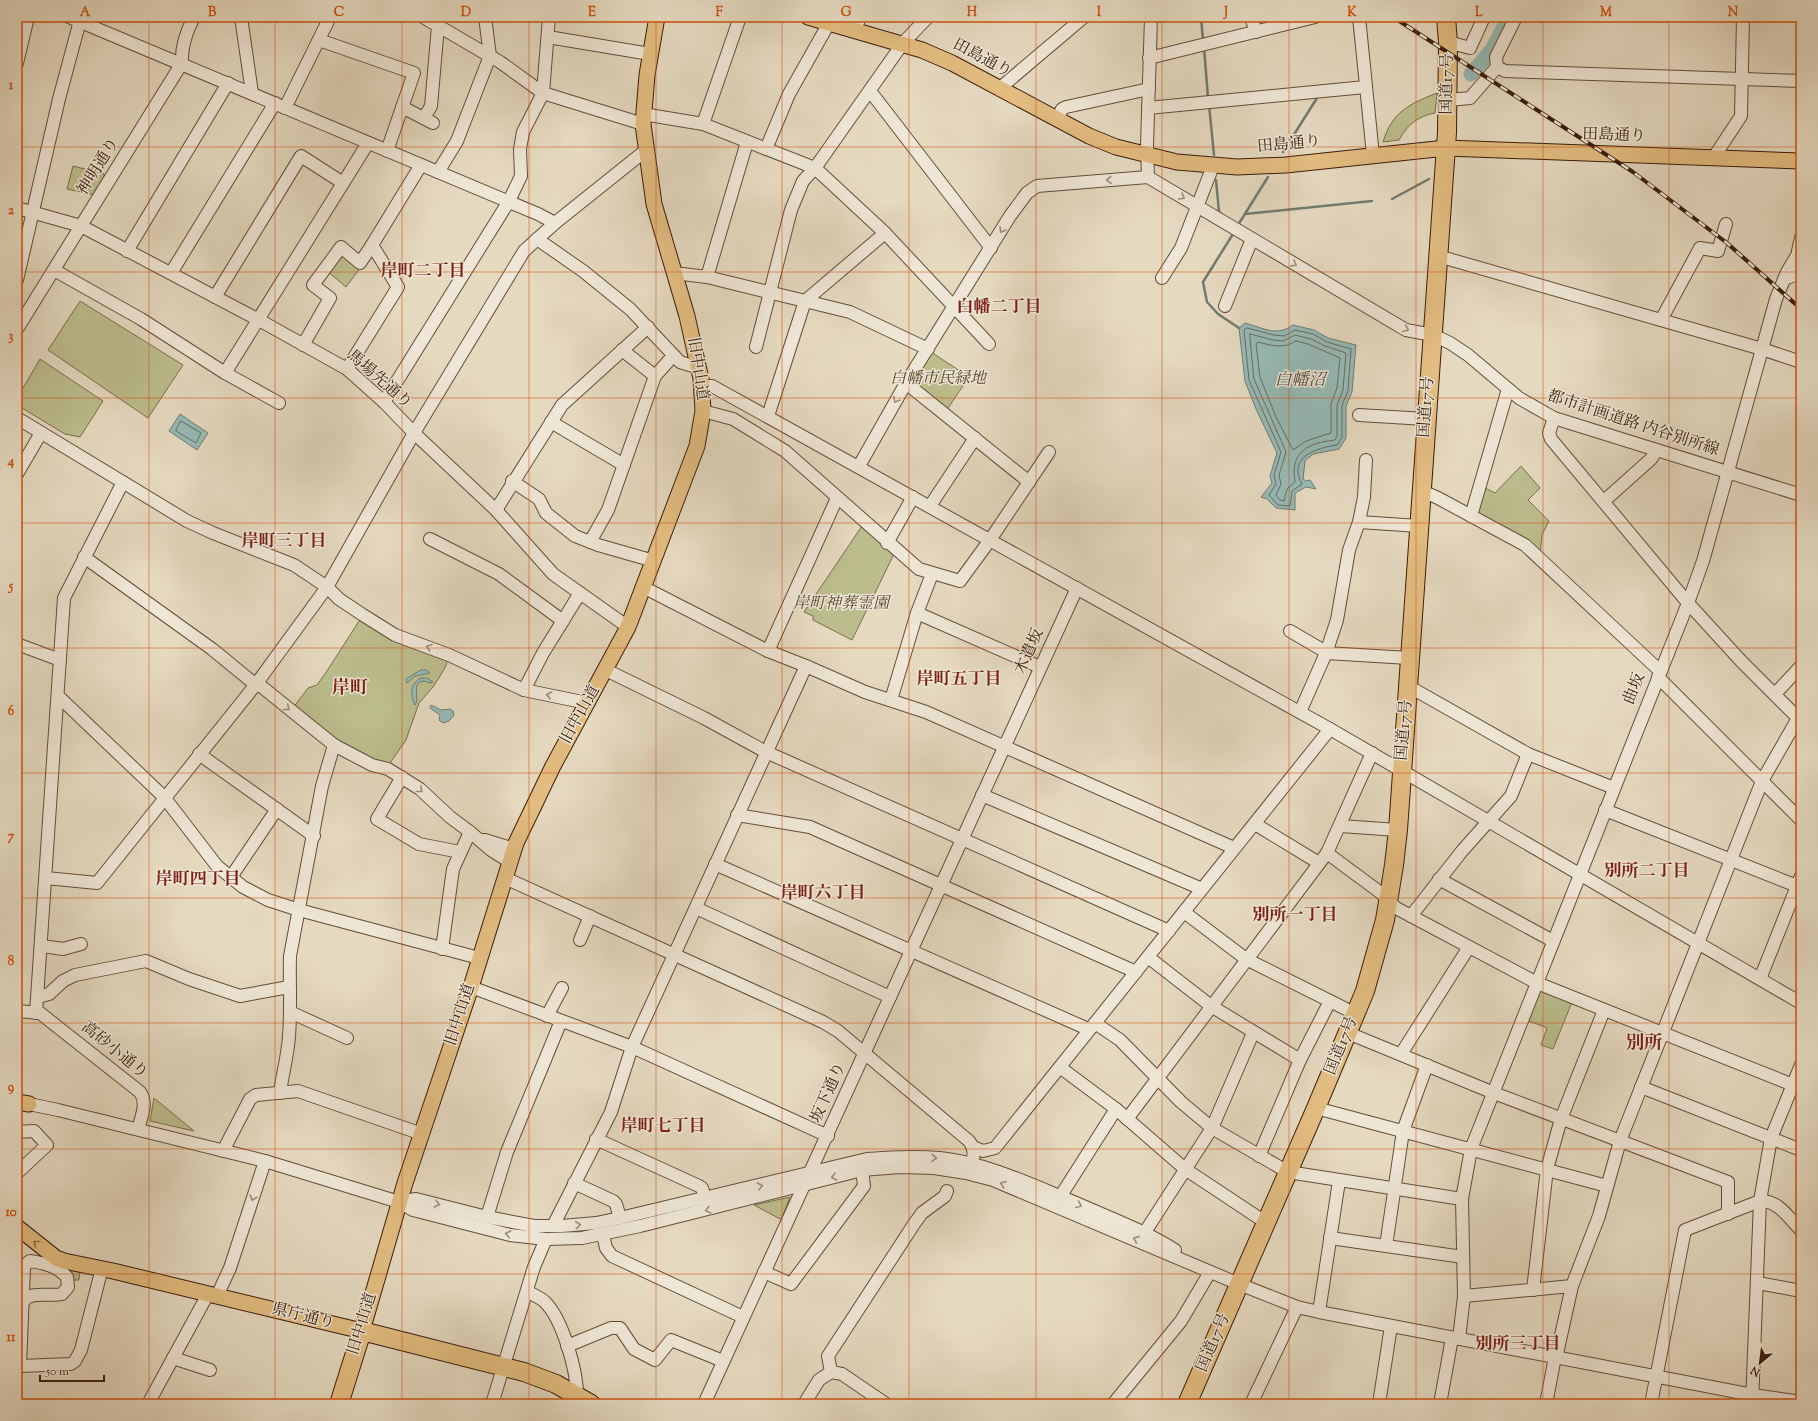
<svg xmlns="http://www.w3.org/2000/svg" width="1818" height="1421" font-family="'Sorts Mill Goudy','Noto Serif JP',serif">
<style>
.green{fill:#bcbd8d;stroke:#7b6d4c}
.water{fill:#96bab6;stroke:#717b71}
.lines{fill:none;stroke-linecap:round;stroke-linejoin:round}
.shore{stroke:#686c60;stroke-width:1}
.stream{stroke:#717b71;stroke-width:2.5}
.river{stroke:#96bab6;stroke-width:15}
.minor-casing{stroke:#654c38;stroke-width:14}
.major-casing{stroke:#3a1d0a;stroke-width:17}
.highway-casing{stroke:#3a1d0a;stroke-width:20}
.minor{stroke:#eee6d6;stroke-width:12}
.major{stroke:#e2bc80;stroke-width:15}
.highway{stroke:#e2bc80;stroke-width:18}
.rail-casing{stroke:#3a1d0a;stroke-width:4}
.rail{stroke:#eee6d6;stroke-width:2.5;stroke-dasharray:8;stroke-linecap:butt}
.oneway{stroke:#9d8c7a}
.oneway2{stroke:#8e6c45}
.grid{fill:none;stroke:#ce500c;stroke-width:1;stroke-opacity:0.55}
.labels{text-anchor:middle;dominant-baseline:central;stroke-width:3;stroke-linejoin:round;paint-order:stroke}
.street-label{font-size:16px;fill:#3a1d0a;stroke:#eee6d6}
.park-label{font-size:16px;font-style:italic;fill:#5a452b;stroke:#eee6d6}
.neighbourhood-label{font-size:17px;font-weight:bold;fill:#7a1f14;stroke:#eee6d6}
.water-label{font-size:17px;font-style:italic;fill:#564c3e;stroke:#eee6d6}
.quarter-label{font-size:18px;font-weight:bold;fill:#7a1f14;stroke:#eee6d6}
.neatline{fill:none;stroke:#ce500c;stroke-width:1.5}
.grid-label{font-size:13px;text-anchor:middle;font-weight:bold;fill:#ce500c}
</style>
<rect width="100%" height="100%" fill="#e5d9c0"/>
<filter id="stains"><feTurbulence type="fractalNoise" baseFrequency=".005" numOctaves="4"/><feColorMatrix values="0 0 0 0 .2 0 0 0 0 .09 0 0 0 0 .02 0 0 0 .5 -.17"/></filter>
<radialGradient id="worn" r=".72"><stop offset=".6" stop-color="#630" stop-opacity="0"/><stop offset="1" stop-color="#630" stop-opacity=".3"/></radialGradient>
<g class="green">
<path d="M1437,93L1435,113C1418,116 1407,125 1399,140L1383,142C1392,112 1409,104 1437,93Z"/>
<path d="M73,166L104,174L105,178L94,195L67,189Z"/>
<path d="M341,249L361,267L346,287L326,270Z"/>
<path d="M80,301L183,365L148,418L48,350Z"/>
<path d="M931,352L969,377L946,411L911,383Z"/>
<path d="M40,359L103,401L80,437L65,434L17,405V398Z"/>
<path d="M1521,466L1540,488L1528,500L1549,521L1542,535L1540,555L1475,514L1483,487L1495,493Z"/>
<path d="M862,526L894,554L852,640L813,620V616L804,612Z"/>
<path d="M361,618L448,659L445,668L433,687L419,703L406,740L388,766L359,756L293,708L308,688L317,685L325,674Z"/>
<path d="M1539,988L1572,1002L1553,1049L1541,1045L1547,1028L1527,1020Z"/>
<path d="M154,1098L194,1131L150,1121Z"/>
<path d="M790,1197L782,1218L780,1219L754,1205Z"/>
<path d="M58,1265L80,1269L79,1280H74L72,1276Z"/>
</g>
<g class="water">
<path d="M1245,323C1264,328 1276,337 1293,325L1314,330L1328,338L1356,345L1352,392L1346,406V438L1339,449L1313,454L1305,461L1303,479L1306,481L1310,480L1316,489L1306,487L1295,493V510L1276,508L1267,499L1261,497L1272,483L1270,476L1277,453L1256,409L1245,381L1239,328Z"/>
<path d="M180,414L208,433L197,450L169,431Z"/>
<path d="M421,670H426L430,673L415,676L407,683L406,679Z"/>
<path d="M421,678H427L433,682L430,683L424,681L419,682C413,689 420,697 415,705C410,696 410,683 421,678Z"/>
<path d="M431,705L441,710L450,709L453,711L454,715L449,721L443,723L439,720L440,715L430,708Z"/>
</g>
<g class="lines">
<g class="shore">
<path d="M1247,328L1274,335L1284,336L1295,330L1313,334L1327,342L1351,349L1348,391L1342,405V437L1337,445C1316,448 1287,457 1302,484L1292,491L1290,506L1278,505L1269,495L1276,484L1274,475L1281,452L1249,380L1244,330Z"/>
<path d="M1250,334L1273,340L1283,341L1295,335L1311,339L1325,346L1346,353L1343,390L1337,405V436L1335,440C1307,443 1290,452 1295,482L1287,489L1284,501L1280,500L1276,495L1281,484L1279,475L1286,452L1254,379Z"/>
<path d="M1296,341L1308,344L1340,358L1337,388L1331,404V433L1306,441L1293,450L1276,417L1260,377L1256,344L1258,342C1273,346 1283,349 1296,341Z"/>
<path d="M181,421L201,433L196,443L176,431Z"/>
</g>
<g class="stream">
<path d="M1201,17L1203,40"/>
<path d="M1204,47L1208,98"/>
<path d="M1209,105L1214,155"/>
<path d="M1283,152L1317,98"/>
<path d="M1216,180L1219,212L1222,214"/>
<path d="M1392,199L1429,179"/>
<path d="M1245,214L1372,201"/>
<path d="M1238,225L1268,177"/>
<path d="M1233,234L1203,282L1207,302L1218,314L1239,328"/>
</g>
<path class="river" d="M1471,74L1492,50L1509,17"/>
<defs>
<g id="minor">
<path d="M69,17L538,214L555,223"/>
<path d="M241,17L252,93"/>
<path d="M423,17L500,62L543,93L643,124"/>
<path d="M1251,17L1256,32"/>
<path d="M1359,17L1373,155"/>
<path d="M855,30L860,17"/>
<path d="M548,37L650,54"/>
<path d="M319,40L414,73L387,151"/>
<path d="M1448,42L1470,48L1484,17"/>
<path d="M1149,58L1315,17"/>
<path d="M17,63L28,17"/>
<path d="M1497,67L1496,57L1516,17"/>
<path d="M1000,88L1084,17"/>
<path d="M870,91L991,248"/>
<path d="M1449,100L1470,98L1497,67L1505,71L1801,81"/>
<path d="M402,107L433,123"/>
<path d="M285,108L330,17"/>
<path d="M1148,108L1365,87"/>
<path d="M643,114L703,124L815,168L885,233L989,344"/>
<path d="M424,118L431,106L438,26"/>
<path d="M1057,120L1062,109L1066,107L1149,89"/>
<path d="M703,124L740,17"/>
<path d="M766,149L789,94L829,23"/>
<path d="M1714,157L1741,116L1743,17"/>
<path d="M438,172L457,141L490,56L485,17"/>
<path d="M1148,177L1147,146L1151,17"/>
<path d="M17,208L81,226L259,320L347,369L384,402L414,433L496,510L553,574L628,627"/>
<path d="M1801,238L1798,251L1801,258"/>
<path d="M537,239L583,271L630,309L680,362L699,368"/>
<path d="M127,251L228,83"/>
<path d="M1438,256L1762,349L1801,362"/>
<path d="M54,270L141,319L225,373L279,403"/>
<path d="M171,273L275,103"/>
<path d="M674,273L707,277L850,312L928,349"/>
<path d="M707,277L747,142"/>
<path d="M1162,278L1181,248L1213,166"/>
<path d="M1784,279L1801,273"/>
<path d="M17,280L59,99L81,17"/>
<path d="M215,297L301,156L343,183"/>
<path d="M1225,306L1252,239"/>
<path d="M1661,320L1700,248L1718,251L1726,224"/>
<path d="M17,329L182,63C181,46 186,32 194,17"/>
<path d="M303,345L330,298L313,285L341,247L360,263L372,245"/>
<path d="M756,347L791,210L803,181L815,168L903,43L928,17"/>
<path d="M347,369L398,287L372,245L421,165"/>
<path d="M225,373L368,143"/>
<path d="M655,376L673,356"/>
<path d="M906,383L1029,482"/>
<path d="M702,386H712L1330,729L1801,1003"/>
<path d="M384,402L509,201L521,176L520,149L523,132L543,93L549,17"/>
<path d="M703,411L733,419L785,451L919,569L960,581L990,540L1049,452"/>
<path d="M1359,415L1426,419"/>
<path d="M768,416L805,301L885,233"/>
<path d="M17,418L187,521L213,533L294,565L327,587L339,599L363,615L395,635L449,655L524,690L587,703"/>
<path d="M1554,418L1549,433L1551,439L1688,603L1741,661L1801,721"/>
<path d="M551,422L624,465"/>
<path d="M859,466L906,383L1010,216L1027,193L1037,186L1148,177L1406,330L1433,335L1450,343L1468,355L1519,398L1554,418L1801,495"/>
<path d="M17,474L41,433"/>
<path d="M512,481L539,499L546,513L575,536L598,545L654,561"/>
<path d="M1422,491L1438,498L1525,545L1660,671"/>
<path d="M1604,501L1651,459L1656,451"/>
<path d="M930,506L975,438"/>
<path d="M496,510L562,405L648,327"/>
<path d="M1471,516L1508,389"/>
<path d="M1359,522L1419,526"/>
<path d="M430,539L499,574L563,621"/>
<path d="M590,542L608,510L655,376L622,350"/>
<path d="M887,543L913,497"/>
<path d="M84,557L212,649L256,685"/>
<path d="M643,587L768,651L806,666L865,692L926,712L1234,848"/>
<path d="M917,613L1040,667"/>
<path d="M1290,631L1326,652"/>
<path d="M17,644L60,660"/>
<path d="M768,651L837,498"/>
<path d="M1326,653L1409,658"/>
<path d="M606,670L704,718L766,752L1169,931"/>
<path d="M1658,677L1801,820"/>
<path d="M257,683L334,745L372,765L388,769L420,789L450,817L470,832L491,850L510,862"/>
<path d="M1408,686L1528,754L1614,788"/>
<path d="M524,690L543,653L580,593"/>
<path d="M1775,694L1801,666"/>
<path d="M58,696L164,797L217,866L243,887L268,900L299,910L479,958"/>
<path d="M891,700L917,613L932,574"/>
<path d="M1300,712L1326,653L1337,620L1349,550L1359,522L1364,497L1366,460"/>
<path d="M199,754L314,836"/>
<path d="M402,777L377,819L419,844L460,852"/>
<path d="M982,795L1202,889"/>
<path d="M1605,810L1797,886"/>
<path d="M737,815L810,827L1136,972"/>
<path d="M1255,824L1319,863"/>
<path d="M1340,826L1398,830"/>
<path d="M480,840H485L514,849"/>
<path d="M1327,853L1381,893L1396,908L1537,983L1793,1085"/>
<path d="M715,864L1088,1029"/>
<path d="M231,877L277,809"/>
<path d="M46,878L97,883L257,683L327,587L414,433L524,251L555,223L645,151"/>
<path d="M505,878L823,1022L838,1031L969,1141C975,1149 974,1155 972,1164"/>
<path d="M1439,879L1553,941"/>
<path d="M696,908L890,997"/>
<path d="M1184,912L1246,959L1356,1014"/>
<path d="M1411,916L1462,851L1511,796L1528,754"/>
<path d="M580,940L590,916"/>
<path d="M42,946L63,949L81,944"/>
<path d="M442,949L453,869L470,832"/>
<path d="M1148,957L1211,1006L1300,1060"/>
<path d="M1760,979L1801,876"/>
<path d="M471,987L632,1047L828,1136"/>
<path d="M38,997L49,994L63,981L75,975L146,961L189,979L240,996L289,987"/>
<path d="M17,1011L40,1013L140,1092C148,1103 141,1118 138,1129"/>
<path d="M290,1012L347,1038"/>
<path d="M36,1013L64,598L123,482"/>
<path d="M547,1016L562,988"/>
<path d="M1095,1023L1120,1040L1181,1102L1212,1128L1288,1172L1462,1199"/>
<path d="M1348,1033L1494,1093L1728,1182V1214"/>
<path d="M1401,1054L1469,947"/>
<path d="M1061,1068L1116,1109L1185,1169L1265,1222"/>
<path d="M1641,1087L1801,1150"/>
<path d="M280,1093C282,1077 286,1062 288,1046C292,1016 289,986 290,956L322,786L334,745"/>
<path d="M29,1104L58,1110L265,1161L399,1202L413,1210L510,1235L546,1239L582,1238L640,1226L862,1170L900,1167L934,1168L966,1173L993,1180L1239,1284L1297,1307L1319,1312L1753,1395L1801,1402"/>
<path d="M1316,1108L1607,1186"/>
<path d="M1127,1119L1327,853L1372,753"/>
<path d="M17,1132L34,1131L47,1145L17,1173"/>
<path d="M596,1139L699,1186L702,1188L705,1198"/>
<path d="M973,1147L983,1151L995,1148L1330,729"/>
<path d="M223,1151L250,1099L256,1095L298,1091L422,1134"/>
<path d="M1259,1156L1300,1060L1330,1001"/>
<path d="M574,1183L613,1201L616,1204L620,1218"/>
<path d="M1060,1197L1116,1109"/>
<path d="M399,1202L416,1199L487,1217L534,1226H562L596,1223L620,1218L867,1159C891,1157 916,1156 940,1158C987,1163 1032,1185 1076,1203C1110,1218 1143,1230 1175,1250"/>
<path d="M487,1217L507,1152L561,1021"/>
<path d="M553,1226L611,1112L632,1047L806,666"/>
<path d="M1145,1232L1212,1128L1253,1033"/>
<path d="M603,1235L606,1248L612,1256L743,1317"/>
<path d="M1330,1238L1463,1257"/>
<path d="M1386,1246L1403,1131L1427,1065"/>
<path d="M764,1272L791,1284L864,1186L862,1170"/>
<path d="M1758,1283L1801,1291"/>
<path d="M1533,1290L1547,1169L1561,1119L1604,1010"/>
<path d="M527,1291C533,1295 541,1298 545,1302C563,1320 577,1371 577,1395"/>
<path d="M217,1296L230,1268L265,1161"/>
<path d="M1464,1296L1572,1286"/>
<path d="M23,1302C30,1290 49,1297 62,1294L68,1287L67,1277C57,1266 44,1263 30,1261L25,1265L24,1268L20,1366L71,1364L75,1361L81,1350L102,1268"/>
<path d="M1319,1312L1339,1181"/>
<path d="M1459,1339L1464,1296L1462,1199L1471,1149L1688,603L1703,561L1776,299L1787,272L1799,252"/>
<path d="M567,1346L611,1328H620L634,1349L655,1360L671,1340L723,1361"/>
<path d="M173,1358L210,1370"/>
<path d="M1556,1358L1572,1286L1599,1216L1620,1141L1762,781L1798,718"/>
<path d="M831,1372L828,1356L914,1224L922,1213L945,1196L947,1191"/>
<path d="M148,1404L208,1294"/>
<path d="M492,1404L534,1267L546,1239"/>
<path d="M704,1404L1077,588"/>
<path d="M804,1404L819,1380L831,1372L842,1374L886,1404"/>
<path d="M1113,1404L1181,1321L1210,1272"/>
<path d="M1251,1404L1297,1307"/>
<path d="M1379,1404L1391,1326"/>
<path d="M1440,1404L1452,1338"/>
<path d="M1546,1404L1555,1357"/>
<path d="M1651,1404L1685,1230L1760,1201C1779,1200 1789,1219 1801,1230"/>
<path d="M1752,1404L1760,1201L1771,1138L1801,1065"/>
</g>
<g id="major">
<path d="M808,17L922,50L952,63L1089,136L1116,147L1177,162L1237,167L1286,165L1446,148L1801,161"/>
<path d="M17,1102L29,1104"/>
<path d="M17,1227L56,1258L64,1261L113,1271L362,1331L405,1183L471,987L516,843L553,766L628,627L697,446L703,411L701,379L687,316L654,204L643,124L647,75L657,17"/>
</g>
<g id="highway">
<path d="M339,1404L362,1331L524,1372L556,1384L591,1404"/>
<path d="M1187,1404L1316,1108L1365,991L1385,920L1394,865L1398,830L1447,132L1448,42L1446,17"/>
</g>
</defs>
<use href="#minor" class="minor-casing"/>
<use href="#major" class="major-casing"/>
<use href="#highway" class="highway-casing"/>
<use href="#minor" class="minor"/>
<use href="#major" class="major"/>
<use href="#highway" class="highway"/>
<defs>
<path id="rail" d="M1393,17L1633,172L1727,243L1801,309"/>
</defs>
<use href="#rail" class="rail-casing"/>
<use href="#rail" class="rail"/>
</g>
<defs><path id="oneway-chevron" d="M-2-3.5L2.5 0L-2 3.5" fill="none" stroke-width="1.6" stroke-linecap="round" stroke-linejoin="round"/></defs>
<g class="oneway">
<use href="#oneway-chevron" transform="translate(1109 180) rotate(176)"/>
<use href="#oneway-chevron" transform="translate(1182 197) rotate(31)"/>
<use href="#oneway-chevron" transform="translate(1002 230) rotate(121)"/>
<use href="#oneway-chevron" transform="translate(1294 264) rotate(30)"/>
<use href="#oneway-chevron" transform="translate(1406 329) rotate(22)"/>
<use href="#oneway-chevron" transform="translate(896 400) rotate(120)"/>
<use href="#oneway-chevron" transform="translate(429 647) rotate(-160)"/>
<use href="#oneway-chevron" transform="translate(549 695) rotate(-167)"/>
<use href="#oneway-chevron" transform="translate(287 708) rotate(39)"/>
<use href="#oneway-chevron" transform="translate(420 790) rotate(39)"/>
<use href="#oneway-chevron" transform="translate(934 1158) rotate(2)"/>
<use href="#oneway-chevron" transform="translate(834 1177) rotate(166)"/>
<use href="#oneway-chevron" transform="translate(1003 1184) rotate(-159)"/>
<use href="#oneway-chevron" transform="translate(760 1186) rotate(-13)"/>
<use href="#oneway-chevron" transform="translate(253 1198) rotate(108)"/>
<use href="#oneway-chevron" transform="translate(437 1204) rotate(14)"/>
<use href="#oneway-chevron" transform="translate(1079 1205) rotate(23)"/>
<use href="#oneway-chevron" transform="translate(708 1210) rotate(166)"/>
<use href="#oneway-chevron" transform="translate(578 1225) rotate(-5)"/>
<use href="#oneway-chevron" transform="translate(508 1234) rotate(-169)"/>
<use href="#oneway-chevron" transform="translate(1136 1239) rotate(-157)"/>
</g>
<use class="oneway2" href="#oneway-chevron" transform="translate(36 1243) rotate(-142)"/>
<path class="grid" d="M149,17V1404M275,17V1404M402,17V1404M529,17V1404M656,17V1404M782,17V1404M909,17V1404M1036,17V1404M1162,17V1404M1289,17V1404M1416,17V1404M1543,17V1404M1669,17V1404M17,147H1801M17,272H1801M17,398H1801M17,523H1801M17,648H1801M17,773H1801M17,898H1801M17,1023H1801M17,1149H1801M17,1274H1801"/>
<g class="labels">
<g class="street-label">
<text transform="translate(982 59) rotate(28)">田島通り</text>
<text transform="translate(1448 84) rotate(-89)">国道17号</text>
<text transform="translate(1614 136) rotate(2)">田島通り</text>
<text transform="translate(1289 145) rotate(-5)">田島通り</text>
<text transform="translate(99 167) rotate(-58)">神明通り</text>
<text transform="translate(697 369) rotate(81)">旧中山道</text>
<text transform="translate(379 380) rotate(41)">馬場先通り</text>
<text transform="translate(1427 407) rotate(-86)">国道17号</text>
<text transform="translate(1633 424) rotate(18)">都市計画道路 内谷別所線</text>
<text transform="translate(1030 652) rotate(-66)">木遣坂</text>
<text transform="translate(1635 689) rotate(-68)">曲坂</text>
<text transform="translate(581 715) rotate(-61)">旧中山道</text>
<text transform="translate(1405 730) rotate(-85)">国道17号</text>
<text transform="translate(461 1015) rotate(-72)">旧中山道</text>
<text transform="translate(1342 1046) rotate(-68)">国道17号</text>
<text transform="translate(114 1051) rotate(39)">高砂小通り</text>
<text transform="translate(829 1093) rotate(-66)">坂下通り</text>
<text transform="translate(303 1317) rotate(14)">県庁通り</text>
<text transform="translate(363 1324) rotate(-73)">旧中山道</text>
<text transform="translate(1214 1343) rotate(-67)">国道17号</text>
</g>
<g class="park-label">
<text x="938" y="379">白幡市民緑地</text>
<text x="841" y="604">岸町神葬霊園</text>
</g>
<g class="neighbourhood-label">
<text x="423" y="272">岸町二丁目</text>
<text x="999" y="308">白幡二丁目</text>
<text x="284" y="542">岸町三丁目</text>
<text x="959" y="680">岸町五丁目</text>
<text x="1647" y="872">別所二丁目</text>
<text x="198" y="880">岸町四丁目</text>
<text x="823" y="894">岸町六丁目</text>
<text x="1295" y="916">別所一丁目</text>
<text x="663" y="1127">岸町七丁目</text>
<text x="1518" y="1345">別所三丁目</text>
</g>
<g class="water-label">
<text x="1300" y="381">白幡沼</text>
</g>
<g class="quarter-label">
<text x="350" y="689">岸町</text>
<text x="1644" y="1044">別所</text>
</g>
</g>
<rect width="1818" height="1421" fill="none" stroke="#e5d9c0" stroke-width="44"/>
<g transform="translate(1760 1363) rotate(209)" stroke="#eee6d6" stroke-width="3" paint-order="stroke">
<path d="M0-3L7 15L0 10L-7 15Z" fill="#3a1d0a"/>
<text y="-6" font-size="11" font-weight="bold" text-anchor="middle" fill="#3a1d0a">N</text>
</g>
<path d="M40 1375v6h64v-6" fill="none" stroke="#3a1d0a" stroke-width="2"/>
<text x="46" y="1375" font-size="12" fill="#3a1d0a" stroke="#eee6d6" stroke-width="3" paint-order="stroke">50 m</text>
<rect x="22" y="22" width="1774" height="1377" class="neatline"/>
<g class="grid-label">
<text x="85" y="16">A</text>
<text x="212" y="16">B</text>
<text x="339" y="16">C</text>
<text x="466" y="16">D</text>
<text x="592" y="16">E</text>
<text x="719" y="16">F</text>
<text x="846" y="16">G</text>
<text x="972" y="16">H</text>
<text x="1099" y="16">I</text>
<text x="1226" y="16">J</text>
<text x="1352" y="16">K</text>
<text x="1479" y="16">L</text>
<text x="1606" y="16">M</text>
<text x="1733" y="16">N</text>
<text x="11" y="89">1</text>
<text x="11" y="214">2</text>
<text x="11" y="340">3</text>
<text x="11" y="465">4</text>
<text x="11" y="590">5</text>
<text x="11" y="715">6</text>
<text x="11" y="840">7</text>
<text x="11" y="965">8</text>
<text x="11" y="1091">9</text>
<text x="11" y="1216">10</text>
<text x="11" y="1341">11</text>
</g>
<rect width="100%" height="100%" filter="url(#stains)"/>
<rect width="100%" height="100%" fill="url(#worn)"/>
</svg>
